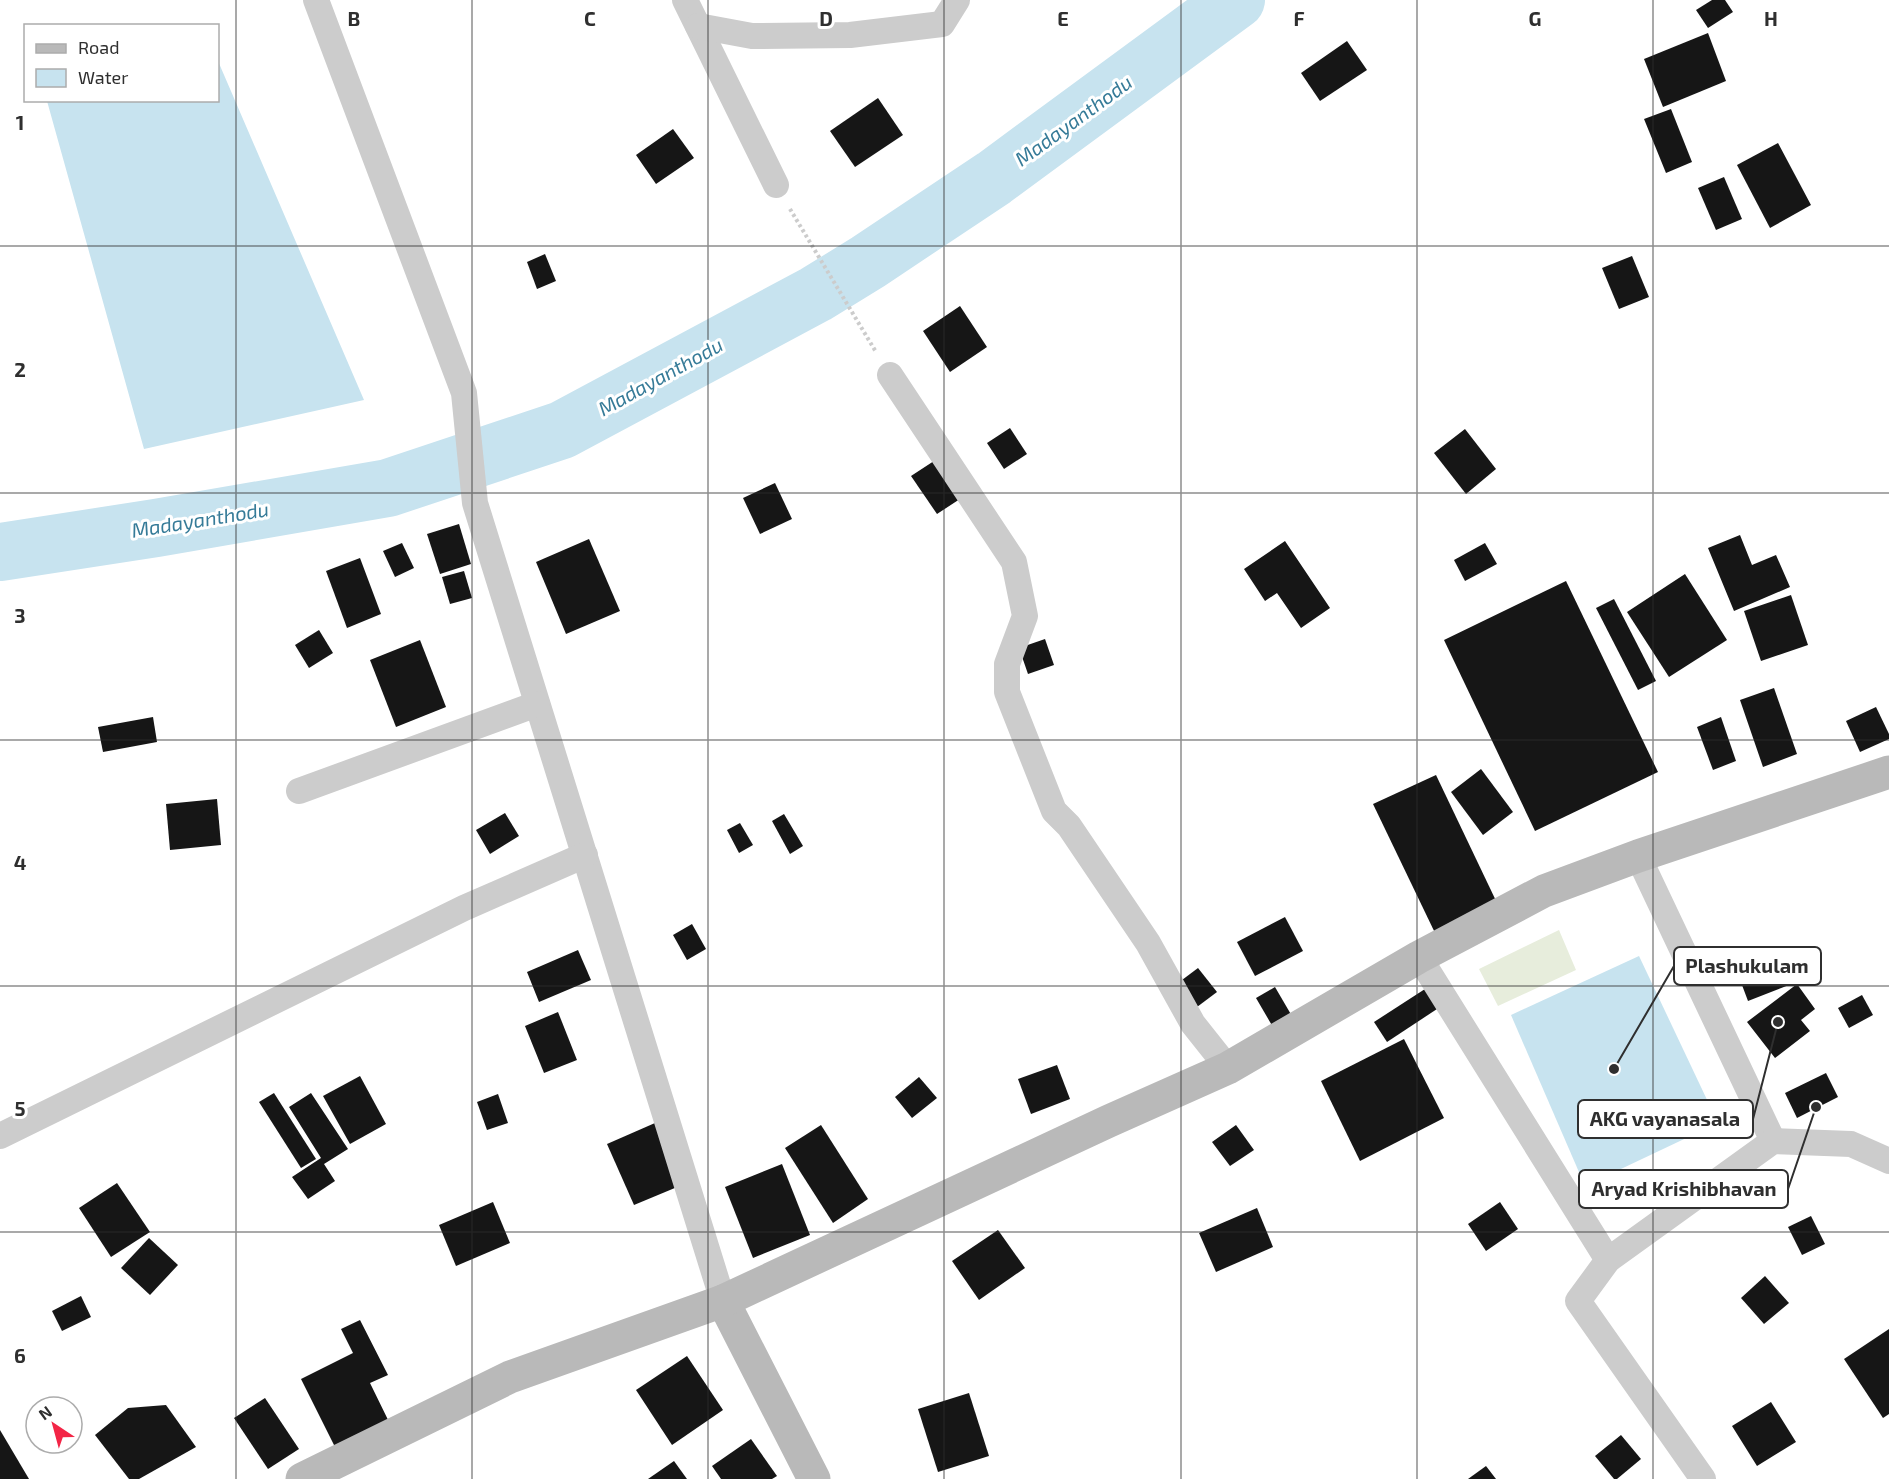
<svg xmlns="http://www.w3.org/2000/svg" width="1889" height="1479" font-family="'Exo 2',sans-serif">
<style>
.green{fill:#e7eddc}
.water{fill:#c7e3ef}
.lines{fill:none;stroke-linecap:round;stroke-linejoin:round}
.river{stroke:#c7e3ef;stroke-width:58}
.building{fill:#161616}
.path{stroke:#ccc;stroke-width:4;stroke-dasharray:3 3;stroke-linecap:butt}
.minor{stroke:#ccc;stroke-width:26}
.secondary{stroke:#b9b9b9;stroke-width:33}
.grid{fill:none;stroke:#2f2f2f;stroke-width:1.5;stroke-opacity:0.55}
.labels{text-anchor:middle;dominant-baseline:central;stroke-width:6;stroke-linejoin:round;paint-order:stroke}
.water-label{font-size:20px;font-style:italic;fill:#367b98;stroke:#fff}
.grid-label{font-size:20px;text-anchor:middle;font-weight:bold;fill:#2f2f2f;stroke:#fff;stroke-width:6;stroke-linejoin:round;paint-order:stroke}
.leader{fill:none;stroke:#2f2f2f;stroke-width:2}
.callout-dot{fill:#2f2f2f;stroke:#fff;stroke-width:2}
.callout{fill:#fff;stroke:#2f2f2f;stroke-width:2}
.callout-label{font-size:20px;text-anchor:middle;font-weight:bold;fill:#2f2f2f}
</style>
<rect width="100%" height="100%" fill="#fff"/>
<path class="green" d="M1559,930L1576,970L1498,1006L1479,969Z"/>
<g class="water">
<path d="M218,61L364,400L144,449L47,101L218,100Z"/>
<path d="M1639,956L1718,1123L1585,1186L1511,1015Z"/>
</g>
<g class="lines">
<path class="river" d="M0,552L156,528L388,488L562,430L816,294L868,262L994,178L1236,0"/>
</g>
<g class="building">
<path d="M1712,0H1725L1733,12L1708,28L1696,10Z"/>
<path d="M1708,33L1726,81L1663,107L1644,59Z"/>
<path d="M1347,41L1367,70L1320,101L1301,73Z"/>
<path d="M878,98L903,135L855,167L830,131Z"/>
<path d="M1671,109L1692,162L1666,173L1644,119Z"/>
<path d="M673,129L694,158L656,184L636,155Z"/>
<path d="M1778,143L1811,205L1770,228L1737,165Z"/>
<path d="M1724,177L1742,219L1716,230L1698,188Z"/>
<path d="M545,254L556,281L537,289L527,262Z"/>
<path d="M1632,256L1649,297L1619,309L1602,268Z"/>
<path d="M960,306L987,347L950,372L923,331Z"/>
<path d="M1010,428L1027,454L1004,469L987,443Z"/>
<path d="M1465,429L1496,469L1466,494L1434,453Z"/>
<path d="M937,459L963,497L937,514L911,476Z"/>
<path d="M775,483L792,519L760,534L743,498Z"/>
<path d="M459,524L471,564L440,574L427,534Z"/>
<path d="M1740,535L1752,565L1776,555L1790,587L1734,611L1708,548Z"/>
<path d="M589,539L620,611L566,634L536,562Z"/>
<path d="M1285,541L1330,608L1301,628L1277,593L1265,601L1244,569Z"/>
<path d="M402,543L414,568L395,577L383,551Z"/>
<path d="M1485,543L1497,564L1465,581L1454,560Z"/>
<path d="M360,558L381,614L347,628L326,571Z"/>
<path d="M464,571L472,598L450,604L442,577Z"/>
<path d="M1685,574L1727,640L1669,677L1627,612Z"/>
<path d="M1566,581L1658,772L1535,831L1444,640Z"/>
<path d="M1791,595L1808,645L1761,661L1744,611Z"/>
<path d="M1614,599L1656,681L1638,690L1596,608Z"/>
<path d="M319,630L333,653L309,668L295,645Z"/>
<path d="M1045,639L1054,665L1028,674L1019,648Z"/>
<path d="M420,640L446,707L396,727L370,660Z"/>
<path d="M1774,688L1797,754L1763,767L1740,700Z"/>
<path d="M1876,707L1889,734V739L1860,752L1846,721Z"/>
<path d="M153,717L157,742L103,752L98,727Z"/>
<path d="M1721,717L1736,761L1713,770L1697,727Z"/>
<path d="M1481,769L1513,812L1483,835L1451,792Z"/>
<path d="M1436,775L1498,905L1436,935L1373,804Z"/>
<path d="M217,799L221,845L170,850L166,804Z"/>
<path d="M505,813L519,836L490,854L476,830Z"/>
<path d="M784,814L803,846L790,854L772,821Z"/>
<path d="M740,823L753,845L739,853L727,830Z"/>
<path d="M1285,917L1303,951L1255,976L1237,942Z"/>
<path d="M692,924L706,949L687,960L673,935Z"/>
<path d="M578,950L591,980L539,1002L527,972Z"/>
<path d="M1777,953L1789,985L1748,1001L1736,969Z"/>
<path d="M1198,968L1217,992L1193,1010L1174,986Z"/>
<path d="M1797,984L1815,1009L1801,1020L1810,1031L1775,1058L1747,1022Z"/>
<path d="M1275,987L1296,1023L1277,1034L1256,998Z"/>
<path d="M1425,989L1437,1009L1387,1042L1374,1022Z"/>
<path d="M1862,995L1873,1015L1849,1028L1838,1008Z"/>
<path d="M558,1012L577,1060L544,1073L525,1026Z"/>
<path d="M1404,1039L1444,1118L1360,1161L1321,1081Z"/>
<path d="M1057,1065L1070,1099L1031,1114L1018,1079Z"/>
<path d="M1826,1073L1838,1097L1797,1118L1785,1093Z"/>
<path d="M360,1076L386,1124L350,1144L323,1096Z"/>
<path d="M919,1077L937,1098L912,1118L895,1097Z"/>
<path d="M274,1093L316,1159L301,1168L259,1102Z"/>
<path d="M311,1093L348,1149L324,1164L335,1181L308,1199L292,1177L321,1158L289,1107Z"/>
<path d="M498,1094L508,1123L487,1130L477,1102Z"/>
<path d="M655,1123L682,1185L634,1205L607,1144Z"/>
<path d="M821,1125L868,1199L833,1223L785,1148Z"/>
<path d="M1236,1125L1254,1150L1230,1166L1212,1142Z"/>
<path d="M782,1164L810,1235L753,1258L725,1187Z"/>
<path d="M117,1183L150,1232L111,1257L79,1208Z"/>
<path d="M493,1202L510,1243L456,1266L439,1225Z"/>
<path d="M1500,1202L1518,1229L1486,1251L1468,1224Z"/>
<path d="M1257,1208L1273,1247L1216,1272L1199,1233Z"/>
<path d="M1811,1216L1825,1244L1802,1255L1788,1227Z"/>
<path d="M998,1230L1025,1268L979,1300L952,1261Z"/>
<path d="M149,1238L178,1265L150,1295L121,1268Z"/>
<path d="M1765,1276L1789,1303L1764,1324L1741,1298Z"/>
<path d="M81,1296L91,1317L62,1331L52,1311Z"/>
<path d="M360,1320L388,1375L370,1383L392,1428L339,1455L301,1379L353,1353L341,1329Z"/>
<path d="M1889,1329V1414L1883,1418L1844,1359Z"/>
<path d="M687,1356L723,1410L672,1445L636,1390Z"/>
<path d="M969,1393L989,1456L938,1472L918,1409Z"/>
<path d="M265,1398L299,1449L268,1469L234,1418Z"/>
<path d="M1771,1402L1796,1442L1757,1466L1732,1426Z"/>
<path d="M166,1405L196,1447L139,1479H129L95,1435L128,1408Z"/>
<path d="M0,1430L29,1479H0Z"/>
<path d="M1621,1435L1641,1459L1617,1479H1614L1595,1456Z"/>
<path d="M751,1439L777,1476L772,1479H721L712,1466Z"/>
<path d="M674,1461L687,1479H648Z"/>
<path d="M1486,1466L1496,1479H1468Z"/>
</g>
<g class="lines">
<path class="path" d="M790,209L876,352"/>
<g class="minor">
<path d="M316,0L464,393L475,503L723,1301"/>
<path d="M685,0L776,185"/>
<path d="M698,26L752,36L850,35L942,24L957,0"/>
<path d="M890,375L1014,562L1025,616L1007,664V692L1054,811L1069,826L1148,943L1193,1024L1228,1068"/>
<path d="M299,791L537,704"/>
<path d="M1638,856L1773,1141"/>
<path d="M1419,957L1608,1260"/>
<path d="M0,1136L464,908L585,855"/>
<path d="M1703,1479L1578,1301L1608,1260L1773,1141L1851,1144L1889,1161"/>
</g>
<g class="secondary">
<path d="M723,1301L814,1479"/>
<path d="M302,1479L510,1377L723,1301L1109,1121L1228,1068L1419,957L1544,891L1638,856L1889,772"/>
</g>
</g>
<path class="grid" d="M236,0V1479M472,0V1479M708,0V1479M944,0V1479M1181,0V1479M1417,0V1479M1653,0V1479M0,246H1889M0,493H1889M0,740H1889M0,986H1889M0,1232H1889"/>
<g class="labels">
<g class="water-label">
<text transform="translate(1073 120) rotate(-36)">Madayanthodu</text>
<text transform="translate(660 376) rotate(-29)">Madayanthodu</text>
<text transform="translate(200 519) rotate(-9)">Madayanthodu</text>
</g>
</g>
<g class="grid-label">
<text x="354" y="26">B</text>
<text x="590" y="26">C</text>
<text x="826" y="26">D</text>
<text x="1063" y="26">E</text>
<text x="1299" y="26">F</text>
<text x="1535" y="26">G</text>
<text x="1771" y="26">H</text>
<text x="20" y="130">1</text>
<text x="20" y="377">2</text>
<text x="20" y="623">3</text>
<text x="20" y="870">4</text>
<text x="20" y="1116">5</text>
<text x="20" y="1363">6</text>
</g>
<path class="leader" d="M1614 1069L1674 966M1778 1022L1753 1119M1816 1107L1788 1189"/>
<g class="callout-dot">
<circle cx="1614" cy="1069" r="6"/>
<circle cx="1778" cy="1022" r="6"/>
<circle cx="1816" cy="1107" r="6"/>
</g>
<g class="callout">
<rect x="1674" y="947" width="147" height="38" rx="6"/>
<rect x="1578" y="1100" width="175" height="38" rx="6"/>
<rect x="1579" y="1170" width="209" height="38" rx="6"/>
</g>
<g class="callout-label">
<text x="1747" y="973">Plashukulam</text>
<text x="1665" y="1126">AKG vayanasala</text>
<text x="1684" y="1196">Aryad Krishibhavan</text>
</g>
<rect x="24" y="24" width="195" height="78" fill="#ffffff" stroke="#acacac" stroke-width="1.5"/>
<rect x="36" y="44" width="30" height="9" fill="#b9b9b9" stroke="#acacac" stroke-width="1.5"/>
<text x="78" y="54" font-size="18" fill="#2f2f2f">Road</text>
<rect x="36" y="69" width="30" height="18" fill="#c7e3ef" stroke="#acacac" stroke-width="1.5"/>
<text x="78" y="84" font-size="18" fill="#2f2f2f">Water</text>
<g transform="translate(54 1425) rotate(324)"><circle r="28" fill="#ffffff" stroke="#acacac" stroke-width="1.5"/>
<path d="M0-4.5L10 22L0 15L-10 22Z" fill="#f32546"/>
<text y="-9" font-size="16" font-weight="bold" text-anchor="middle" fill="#2f2f2f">N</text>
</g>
</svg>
